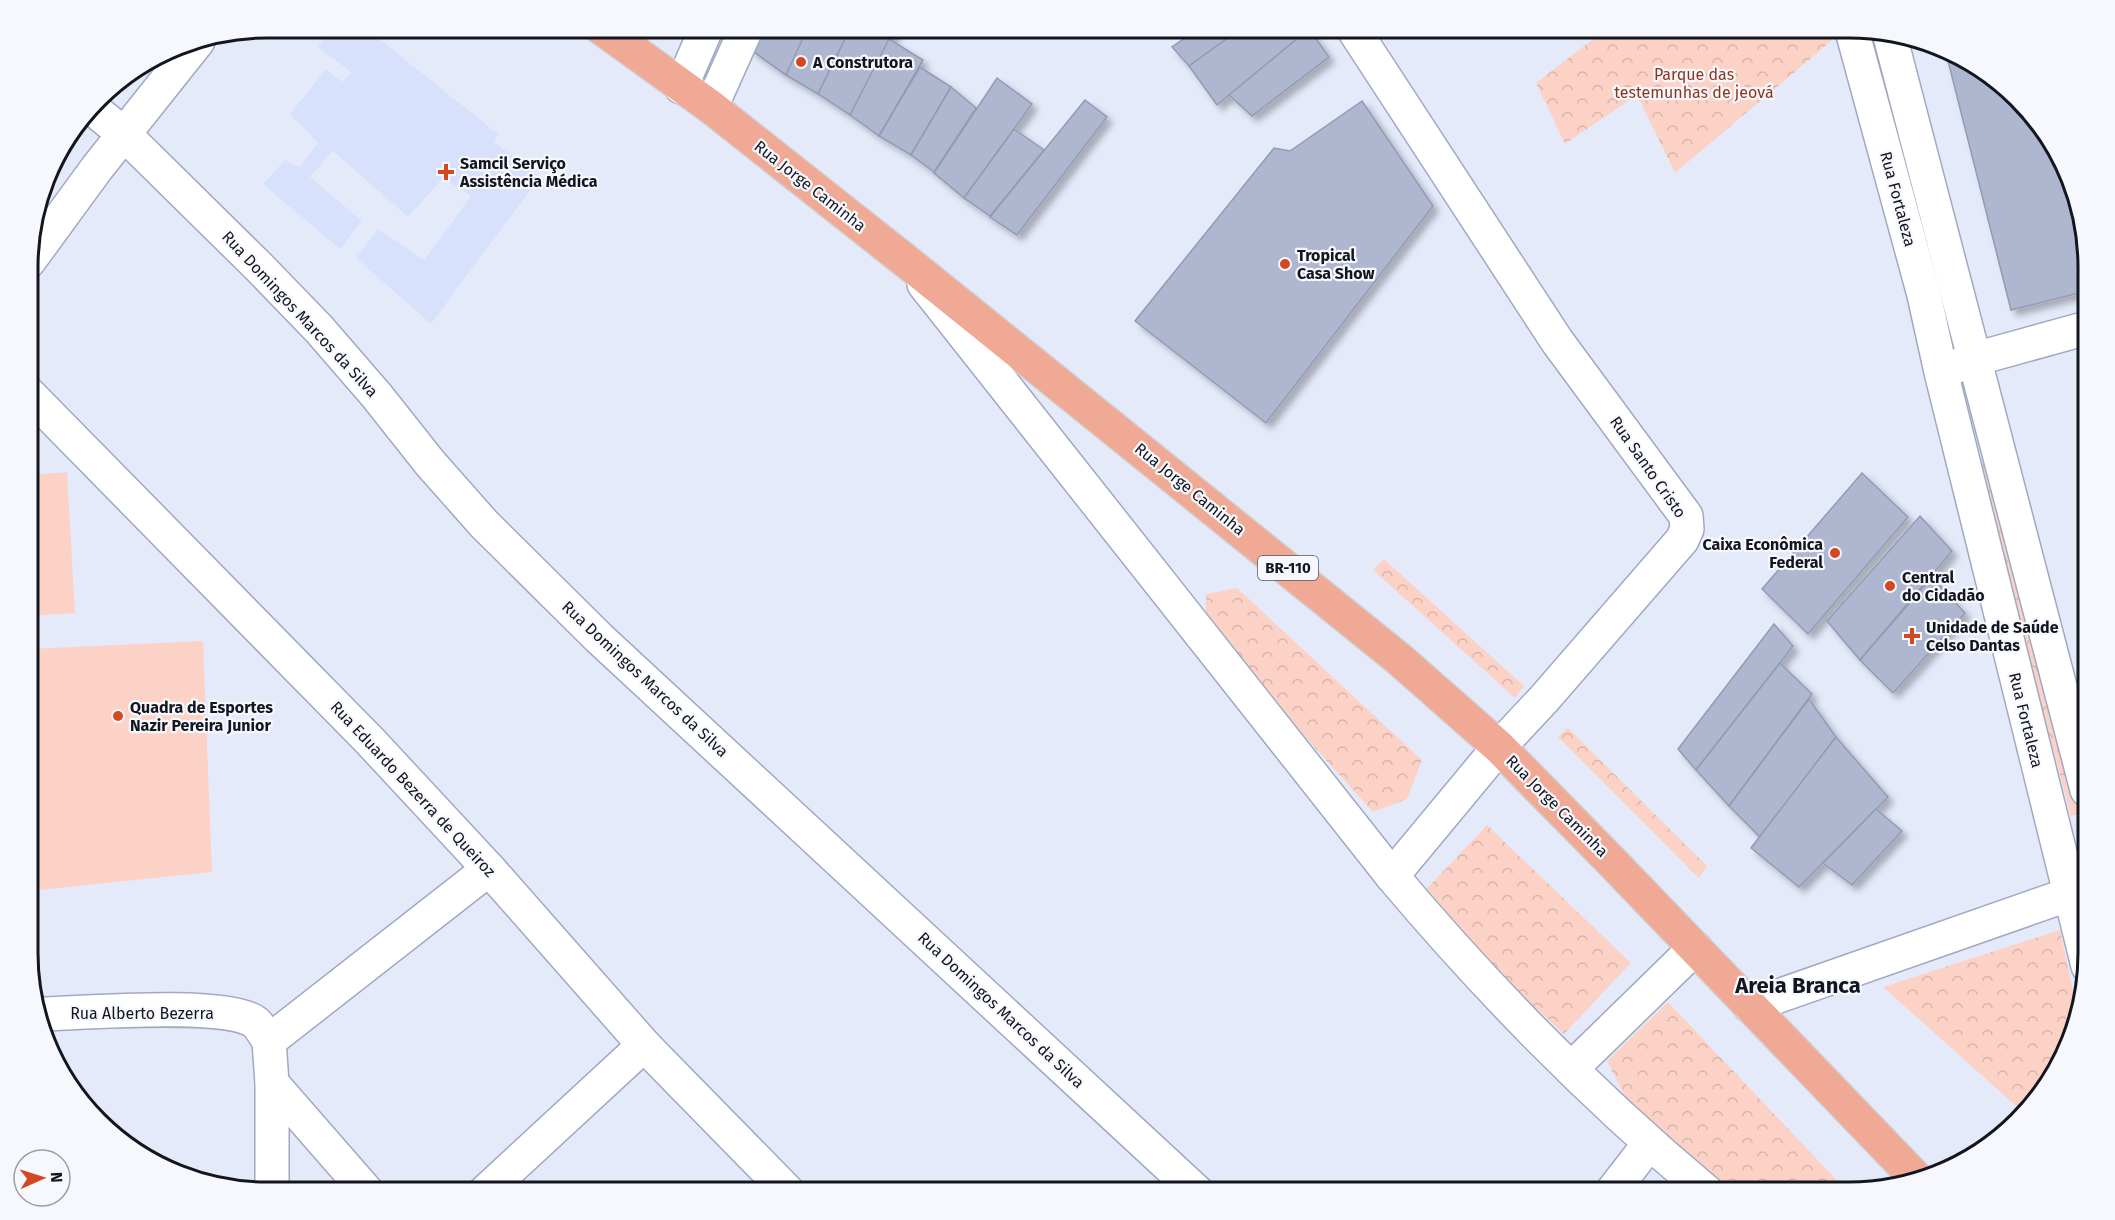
<svg xmlns="http://www.w3.org/2000/svg" width="2115" height="1220" font-family="'Fira Sans',sans-serif">
<style>
.built{fill:#d8e1fc}
.park{fill:url(#park-crowns)}
.garden{fill:#fcd2c6}
.building{fill:#aeb6d0;stroke:#939bb4;stroke-width:1.5;filter:url(#shadow)}
.lines{fill:none;stroke-linecap:round;stroke-linejoin:round}
.street-casing{stroke:#a0a9c2;stroke-width:36}
.primary-casing{stroke:#d0d0d2;stroke-width:36}
.street{stroke:#fff;stroke-width:33}
.primary{stroke:#f0a995;stroke-width:33}
.poi-dot{fill:#d24921;stroke:#f6f8fd;stroke-width:2}
.labels{text-anchor:middle;dominant-baseline:central;stroke-width:4.5;stroke-linejoin:round;paint-order:stroke}
.shield{fill:#f6f8fd;stroke:#575a62;stroke-width:1.5}
.shield-label{font-size:15px;font-weight:bold;fill:#13161f}
.poi-label{font-size:16px;font-weight:bold;fill:#13161f;stroke:#f6f8fd;text-anchor:start}
.park-label{font-size:16px;fill:#8d341b;stroke:#f6f8fd}
.street-label{font-size:16px;fill:#13161f;stroke:#f6f8fd}
.district-label{font-size:22px;font-weight:bold;fill:#13161f;stroke:#f6f8fd}
.rim{fill:none;stroke:#13161f;stroke-width:3}
</style>
<defs>
<pattern id="park-crowns" width="20" height="18" patternUnits="userSpaceOnUse" patternTransform="scale(1.5)"><rect width="20" height="18" fill="#fcd2c6"/><path d="M2 6a3 3 0 1 1 6 0M12 15a3 3 0 1 1 6 0" fill="none" stroke="#d7b4aa"/></pattern>
<filter id="shadow"><feDropShadow dx="5.5" dy="5.5" stdDeviation="3" flood-color="#0004"/></filter>
</defs>
<rect width="100%" height="100%" fill="#e5eafb"/>
<path class="built" d="M334,27H364L498,134L494,142L540,177L431,324L356,258L378,229L424,260L471,196L443,178L408,217L333,151L310,177L362,221L340,249L263,184L285,160L300,167L318,143L290,114L326,69L342,82L351,72L318,47Z"/>
<g class="park">
<path d="M1609,27H1834L1836,37L1675,173L1637,95L1565,144L1536,83Z"/>
<path d="M1992,460L2087,811L2071,816L1977,465Z"/>
<path d="M1384,559L1524,686L1515,698L1373,570Z"/>
<path d="M1237,588L1422,760L1407,799L1373,812L1206,627V594Z"/>
<path d="M1568,728L1707,866L1699,878L1558,737Z"/>
<path d="M1487,825L1631,963L1564,1034L1418,898Z"/>
<path d="M2060,930L2076,1005L2056,1074L2025,1114L1883,987Z"/>
<path d="M1668,1002L1849,1193H1719L1649,1144L1607,1061Z"/>
</g>
<g class="garden">
<path d="M67,472L75,613L29,616V475Z"/>
<path d="M203,641L212,872L29,891V649Z"/>
</g>
<g class="building">
<path d="M760,27H851L818,94L786,75L750,49Z"/>
<path d="M760,27H808L786,75L750,49Z"/>
<path d="M851,27H897L850,115L818,94Z"/>
<path d="M1201,27H1243L1189,66L1172,47Z"/>
<path d="M1243,27H1307L1309,29L1217,105L1189,66Z"/>
<path d="M1309,29L1329,57L1252,116L1229,95Z"/>
<path d="M889,39L923,60L879,136L850,115Z"/>
<path d="M1945,49L1969,59L2018,97L2056,146L2087,250V291L2011,310Z"/>
<path d="M920,67L951,87L911,155L879,136Z"/>
<path d="M997,78L1032,104L964,198L934,173Z"/>
<path d="M951,87L976,108L934,172L911,155Z"/>
<path d="M1085,100L1107,117L1017,235L990,217Z"/>
<path d="M1362,101L1433,206L1266,423L1135,321L1274,148L1290,151Z"/>
<path d="M1014,129L1044,150L990,216L964,198Z"/>
<path d="M1862,473L1908,517L1808,634L1762,589Z"/>
<path d="M1920,516L1952,551L1860,660L1827,621Z"/>
<path d="M1932,577L1965,613L1893,693L1860,660Z"/>
<path d="M1774,624L1793,646L1696,770L1678,749Z"/>
<path d="M1780,663L1812,694L1729,806L1696,770Z"/>
<path d="M1809,699L1836,737L1760,837L1729,806Z"/>
<path d="M1836,737L1888,797L1799,887L1751,848Z"/>
<path d="M1876,809L1902,831L1852,885L1823,863Z"/>
</g>
<g class="lines">
<defs>
<g id="street">
<path d="M1352,27L1557,341L1686,516L1687,529L1682,540L1544,699L1499,747L1392,876"/>
<path d="M1851,27L1924,295L1941,372L2088,966"/>
<path d="M1889,32L2087,790"/>
<path d="M681,87L707,27"/>
<path d="M711,107L747,27"/>
<path d="M92,108L125,135L260,268L319,329L377,396L430,463L484,524L599,638L1198,1193"/>
<path d="M29,261L97,168L198,41"/>
<path d="M924,284L1392,876C1488,990 1593,1097 1708,1193"/>
<path d="M1954,367L1975,359L2087,328"/>
<path d="M29,394L370,741L489,869L644,1045L789,1193"/>
<path d="M1750,1006L2087,888"/>
<path d="M40,1014C82,1013 226,1001 255,1022C260,1026 265,1036 269,1041"/>
<path d="M269,1041L489,869"/>
<path d="M269,1041L272,1083V1193"/>
<path d="M1571,1069L1695,948"/>
<path d="M272,1083L368,1193"/>
<path d="M484,1193L644,1045"/>
<path d="M1611,1193L1649,1144"/>
</g>
<path id="primary" d="M600,27L711,107L907,262L1399,659L1499,747L1611,861L1915,1177"/>
</defs>
<use href="#street" class="street-casing"/>
<use href="#primary" class="primary-casing"/>
<use href="#street" class="street"/>
<use href="#primary" class="primary"/>
</g>
<g class="poi-dot">
<circle cx="801" cy="62" r="6"/>
<path d="M443 163h6v6h6v6h-6v6h-6v-6h-6v-6h6z"/>
<circle cx="1285" cy="264" r="6"/>
<circle cx="1835" cy="553" r="6"/>
<circle cx="1890" cy="586" r="6"/>
<path d="M1909 627h6v6h6v6h-6v6h-6v-6h-6v-6h6z"/>
<circle cx="118" cy="716" r="6"/>
</g>
<g class="labels">
<rect class="shield" x="1258" y="556" width="60" height="24" rx="4.5"/>
<g class="shield-label">
<text x="1288" y="568">BR-110</text>
</g>
<g class="poi-label">
<text x="813" y="62">A Construtora</text>
<text x="460" y="163">Samcil Serviço<tspan x="460" dy="18">Assistência Médica</tspan></text>
<text x="1297" y="255">Tropical<tspan x="1297" dy="18">Casa Show</tspan></text>
<text x="1823" y="544" text-anchor="end">Caixa Econômica<tspan x="1823" dy="18">Federal</tspan></text>
<text x="1902" y="577">Central<tspan x="1902" dy="18">do Cidadão</tspan></text>
<text x="1926" y="627">Unidade de Saúde<tspan x="1926" dy="18">Celso Dantas</tspan></text>
<text x="130" y="707">Quadra de Esportes<tspan x="130" dy="18">Nazir Pereira Junior</tspan></text>
</g>
<g class="park-label">
<text x="1694" y="74">Parque das<tspan x="1694" dy="18">testemunhas de jeová</tspan></text>
</g>
<g class="street-label">
<text transform="translate(810 186) rotate(38)">Rua Jorge Caminha</text>
<text transform="translate(1898 199) rotate(75)">Rua Fortaleza</text>
<text transform="translate(300 314) rotate(47)">Rua Domingos Marcos da Silva</text>
<text transform="translate(1648 467) rotate(55)">Rua Santo Cristo</text>
<text transform="translate(1190 489) rotate(39)">Rua Jorge Caminha</text>
<text transform="translate(645 679) rotate(43)">Rua Domingos Marcos da Silva</text>
<text transform="translate(2026 720) rotate(76)">Rua Fortaleza</text>
<text transform="translate(413 789) rotate(47)">Rua Eduardo Bezerra de Queiroz</text>
<text transform="translate(1557 806) rotate(45)">Rua Jorge Caminha</text>
<text transform="translate(1001 1010) rotate(43)">Rua Domingos Marcos da Silva</text>
<text x="142" y="1013">Rua Alberto Bezerra</text>
</g>
<g class="district-label">
<text x="1798" y="985">Areia Branca</text>
</g>
</g>
<path d="M0 0H2115V1220H0ZM267 38H1849A229 229 0 0 1 2078 267V953A229 229 0 0 1 1849 1182H267A229 229 0 0 1 38 953V267A229 229 0 0 1 267 38Z" fill="#f6f8fd" fill-rule="evenodd"/>
<path class="rim" d="M267 38H1849A229 229 0 0 1 2078 267V953A229 229 0 0 1 1849 1182H267A229 229 0 0 1 38 953V267A229 229 0 0 1 267 38Z"/>
<g transform="translate(42 1178) rotate(87)"><circle r="28" fill="#f6f8fd" stroke="#9b9ea4" stroke-width="1.5"/>
<path d="M0-4.5L10 22L0 15L-10 22Z" fill="#d24921"/>
<text y="-9" font-size="16" font-weight="bold" text-anchor="middle" fill="#13161f">N</text>
</g>
</svg>
